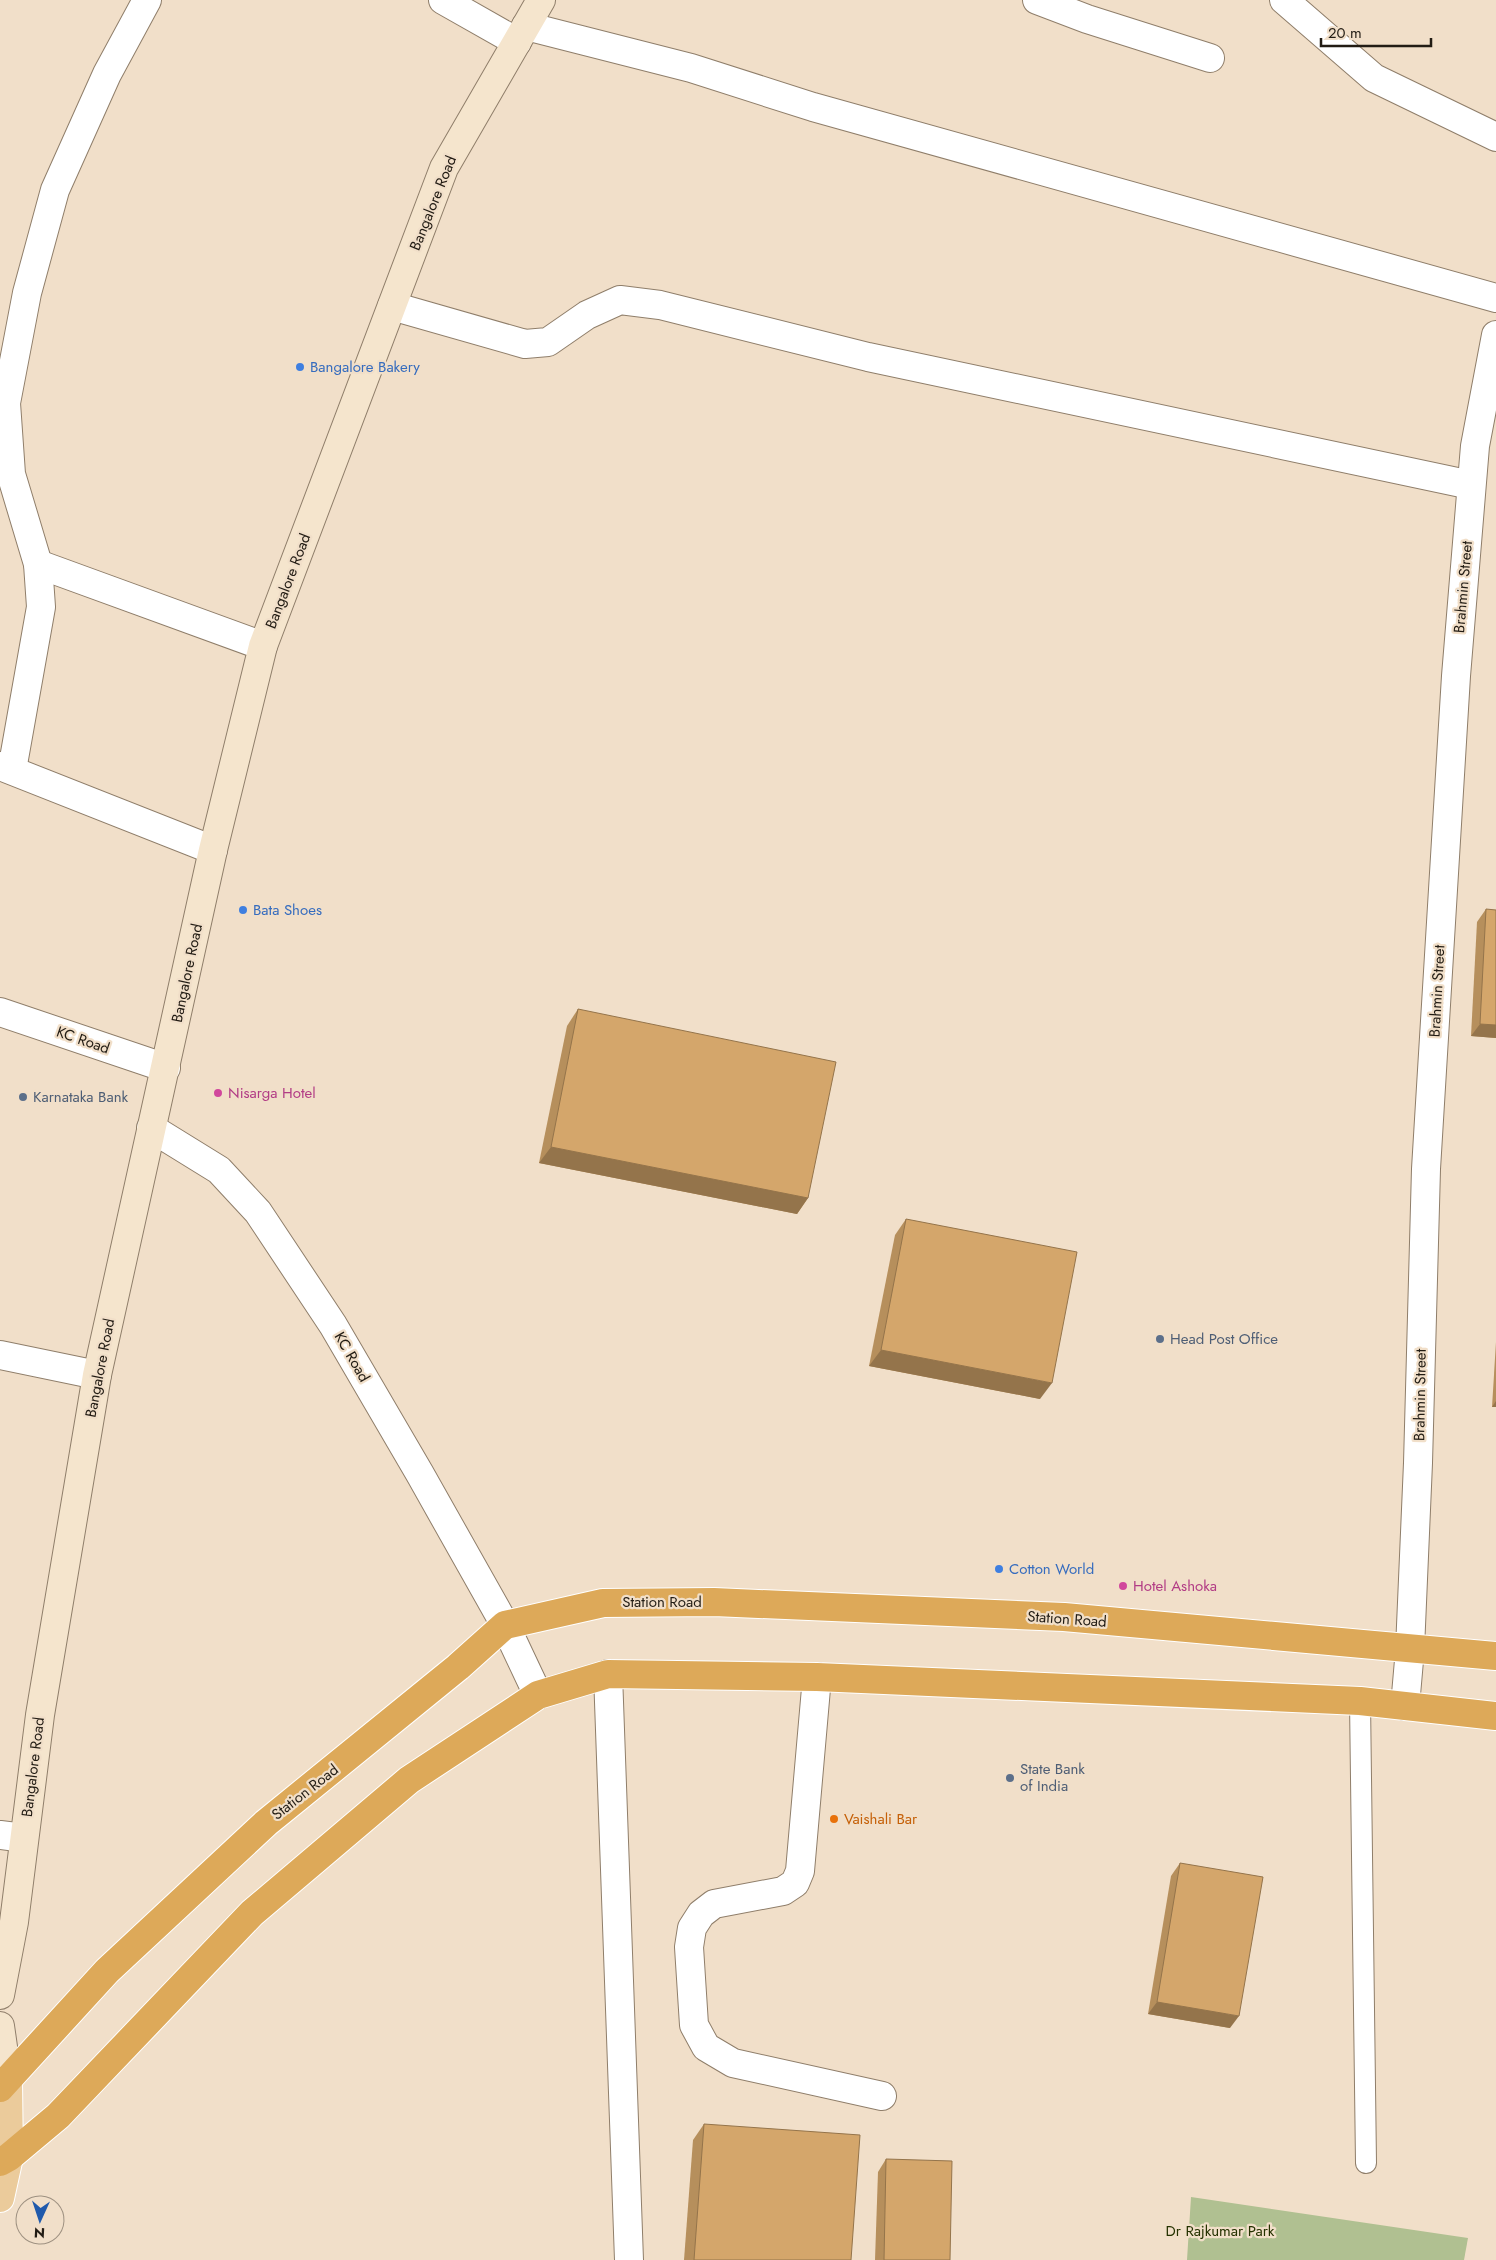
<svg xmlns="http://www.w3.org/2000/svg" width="1496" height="2260" font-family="Jost,sans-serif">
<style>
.green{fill:#b0c091}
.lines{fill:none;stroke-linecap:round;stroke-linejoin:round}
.lane-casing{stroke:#8f7e6a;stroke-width:22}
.street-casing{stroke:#8f7e6a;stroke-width:30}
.secondary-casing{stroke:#8f7e6a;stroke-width:30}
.primary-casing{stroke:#fff;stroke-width:30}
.highway-casing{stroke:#fff;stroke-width:30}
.lane{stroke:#fff;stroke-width:20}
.street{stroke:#fff;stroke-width:28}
.secondary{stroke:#f5e5cd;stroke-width:28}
.primary{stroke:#ebcb9b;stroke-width:28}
.highway{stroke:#dda959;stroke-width:28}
.wall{fill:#b68f5c}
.shaded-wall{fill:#94744b}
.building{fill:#d4a66b;stroke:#94744b}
.shop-dot{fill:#3f7fe0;stroke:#f1dfc9;stroke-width:2}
.hotel-dot{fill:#d1479c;stroke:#f1dfc9;stroke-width:2}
.service-dot{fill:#5c6f8a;stroke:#f1dfc9;stroke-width:2}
.food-dot{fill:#e8710a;stroke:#f1dfc9;stroke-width:2}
.labels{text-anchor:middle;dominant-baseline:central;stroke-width:4.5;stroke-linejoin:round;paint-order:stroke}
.street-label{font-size:15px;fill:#221c14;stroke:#f1dfc9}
.shop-label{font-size:15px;fill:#366cbe;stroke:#f1dfc9;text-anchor:start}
.hotel-label{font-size:15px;fill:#b23c85;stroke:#f1dfc9;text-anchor:start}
.service-label{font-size:15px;fill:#4e5e75;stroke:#f1dfc9;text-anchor:start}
.food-label{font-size:15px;fill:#c56008;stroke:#f1dfc9;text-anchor:start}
.park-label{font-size:15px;fill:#253200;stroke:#f1dfc9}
</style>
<rect width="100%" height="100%" fill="#f1dfc9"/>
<path class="green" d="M1191,2197L1468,2238L1464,2260H1187Z"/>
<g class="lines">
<defs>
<path id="lane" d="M1360,1701L1366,2163"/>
<g id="street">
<path d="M443,0L517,42"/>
<path d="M1037,0L1087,19L1210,58"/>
<path d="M1284,0L1374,78L1496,137"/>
<path d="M526,26L691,68L813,107L1496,298"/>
<path d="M392,306L525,344L548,342L587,315L620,300L660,305L868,357L1471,485"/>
<path d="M38,564L263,646"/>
<path d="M0,766L213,850"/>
<path d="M12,770L41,607L38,564L11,474L6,403L27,293L55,190L107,74L147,0"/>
<path d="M0,1012L166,1068"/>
<path d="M151,1128L219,1170L258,1212L333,1325L420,1474L505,1625L538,1695"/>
<path d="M0,1355L97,1375"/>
<path d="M608,1674L629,2260"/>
<path d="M817,1677L800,1871L795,1883L783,1891L714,1904L701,1914L692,1928L689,1947L694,2025L706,2047L733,2063L882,2096"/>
<path d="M1405,1706L1410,1649L1418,1463L1426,1169L1456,676L1475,446L1496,335"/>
<path d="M0,1835L24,1838"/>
</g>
<g id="secondary">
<path d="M0,1995L14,1922L40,1715L97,1375L213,850L263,646L444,168L541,0"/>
<path d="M0,2026L8,2082"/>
</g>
<path id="primary" d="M0,2198L9,2157L8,2082"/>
<g id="highway">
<path d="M0,2088L107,1971L266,1823L458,1667L505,1625L603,1603L714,1602L1064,1617L1496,1656"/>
<path d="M0,2162L9,2157L58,2116L252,1913L409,1780L538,1695L608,1674L817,1677L1360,1701L1496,1716"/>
</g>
</defs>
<use href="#lane" class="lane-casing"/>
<use href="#street" class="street-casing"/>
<use href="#secondary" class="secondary-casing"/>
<use href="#primary" class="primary-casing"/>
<use href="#highway" class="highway-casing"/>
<use href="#lane" class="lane"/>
<use href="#street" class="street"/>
<use href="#secondary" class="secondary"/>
<use href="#primary" class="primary"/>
<use href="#highway" class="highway"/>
</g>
<g class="wall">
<path d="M1486,909L1496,1038L1471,1036L1477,922Z"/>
<path d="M578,1009L808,1198L797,1214L539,1163L567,1026Z"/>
<path d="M906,1219L1040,1399L869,1366L895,1235Z"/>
<path d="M1496,1342V1407H1492Z"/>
<path d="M1180,1863L1230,2028L1148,2014L1171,1876Z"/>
<path d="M704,2124L851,2260H684L693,2140Z"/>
<path d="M886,2159L950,2260H875L878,2172Z"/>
</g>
<g class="shaded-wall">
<path d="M1480,1024L1496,1025V1038L1471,1036Z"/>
<path d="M551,1147L808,1198L797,1214L539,1163Z"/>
<path d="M881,1350L1052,1383L1040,1399L869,1366Z"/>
<path d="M1496,1401V1407H1492Z"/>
<path d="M1157,2002L1239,2016L1230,2028L1148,2014Z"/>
</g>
<g class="building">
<path d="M1486,909L1496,910V1025L1480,1024Z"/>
<path d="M578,1009L836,1062L808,1198L551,1147Z"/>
<path d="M906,1219L1077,1252L1052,1383L881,1350Z"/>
<path d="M1180,1863L1263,1877L1239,2016L1157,2002Z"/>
<path d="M704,2124L860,2135L851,2260H694Z"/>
<path d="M886,2159L952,2161L950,2260H884Z"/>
</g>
<g class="shop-dot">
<circle cx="300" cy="367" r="5"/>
<circle cx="243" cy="910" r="5"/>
<circle cx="999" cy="1569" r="5"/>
</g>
<g class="hotel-dot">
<circle cx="218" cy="1093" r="5"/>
<circle cx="1123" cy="1586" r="5"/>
</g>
<g class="service-dot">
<circle cx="23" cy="1097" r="5"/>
<circle cx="1160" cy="1339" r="5"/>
<circle cx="1010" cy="1778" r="5"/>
</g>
<circle class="food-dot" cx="834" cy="1819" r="5"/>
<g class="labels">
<g class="street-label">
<text transform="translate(433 203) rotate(-68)">Bangalore Road</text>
<text transform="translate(288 581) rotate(-69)">Bangalore Road</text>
<text transform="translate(1463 587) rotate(-85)">Brahmin Street</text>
<text transform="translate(187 973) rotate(-78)">Bangalore Road</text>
<text transform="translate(1437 991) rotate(-87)">Brahmin Street</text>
<text transform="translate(83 1040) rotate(19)">KC Road</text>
<text transform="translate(352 1357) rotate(60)">KC Road</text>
<text transform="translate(100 1368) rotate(-79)">Bangalore Road</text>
<text transform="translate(1420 1395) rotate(-89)">Brahmin Street</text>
<text x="662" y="1602">Station Road</text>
<text transform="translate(1067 1619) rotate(4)">Station Road</text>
<text transform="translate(33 1767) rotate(-83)">Bangalore Road</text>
<text transform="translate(305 1792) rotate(-38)">Station Road</text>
</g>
<g class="shop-label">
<text x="310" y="367">Bangalore Bakery</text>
<text x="253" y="910">Bata Shoes</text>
<text x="1009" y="1569">Cotton World</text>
</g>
<g class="hotel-label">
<text x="228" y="1093">Nisarga Hotel</text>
<text x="1133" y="1586">Hotel Ashoka</text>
</g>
<g class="service-label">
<text x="33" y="1097">Karnataka Bank</text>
<text x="1170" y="1339">Head Post Office</text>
<text x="1020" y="1769">State Bank<tspan x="1020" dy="17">of India</tspan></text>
</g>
<g class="food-label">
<text x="844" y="1819">Vaishali Bar</text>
</g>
<g class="park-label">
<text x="1220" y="2231">Dr Rajkumar Park</text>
</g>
</g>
<g transform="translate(40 2220) rotate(183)"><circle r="24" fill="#f1dfc9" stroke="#9e9181"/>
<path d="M0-4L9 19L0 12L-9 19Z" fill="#205aac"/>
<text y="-8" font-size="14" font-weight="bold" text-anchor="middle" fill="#221c14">N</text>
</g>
<path d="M1321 38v8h110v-8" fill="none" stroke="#221c14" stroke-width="2.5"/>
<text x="1328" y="38" font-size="15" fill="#221c14" stroke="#f1dfc9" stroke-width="4" paint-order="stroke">20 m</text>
</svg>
